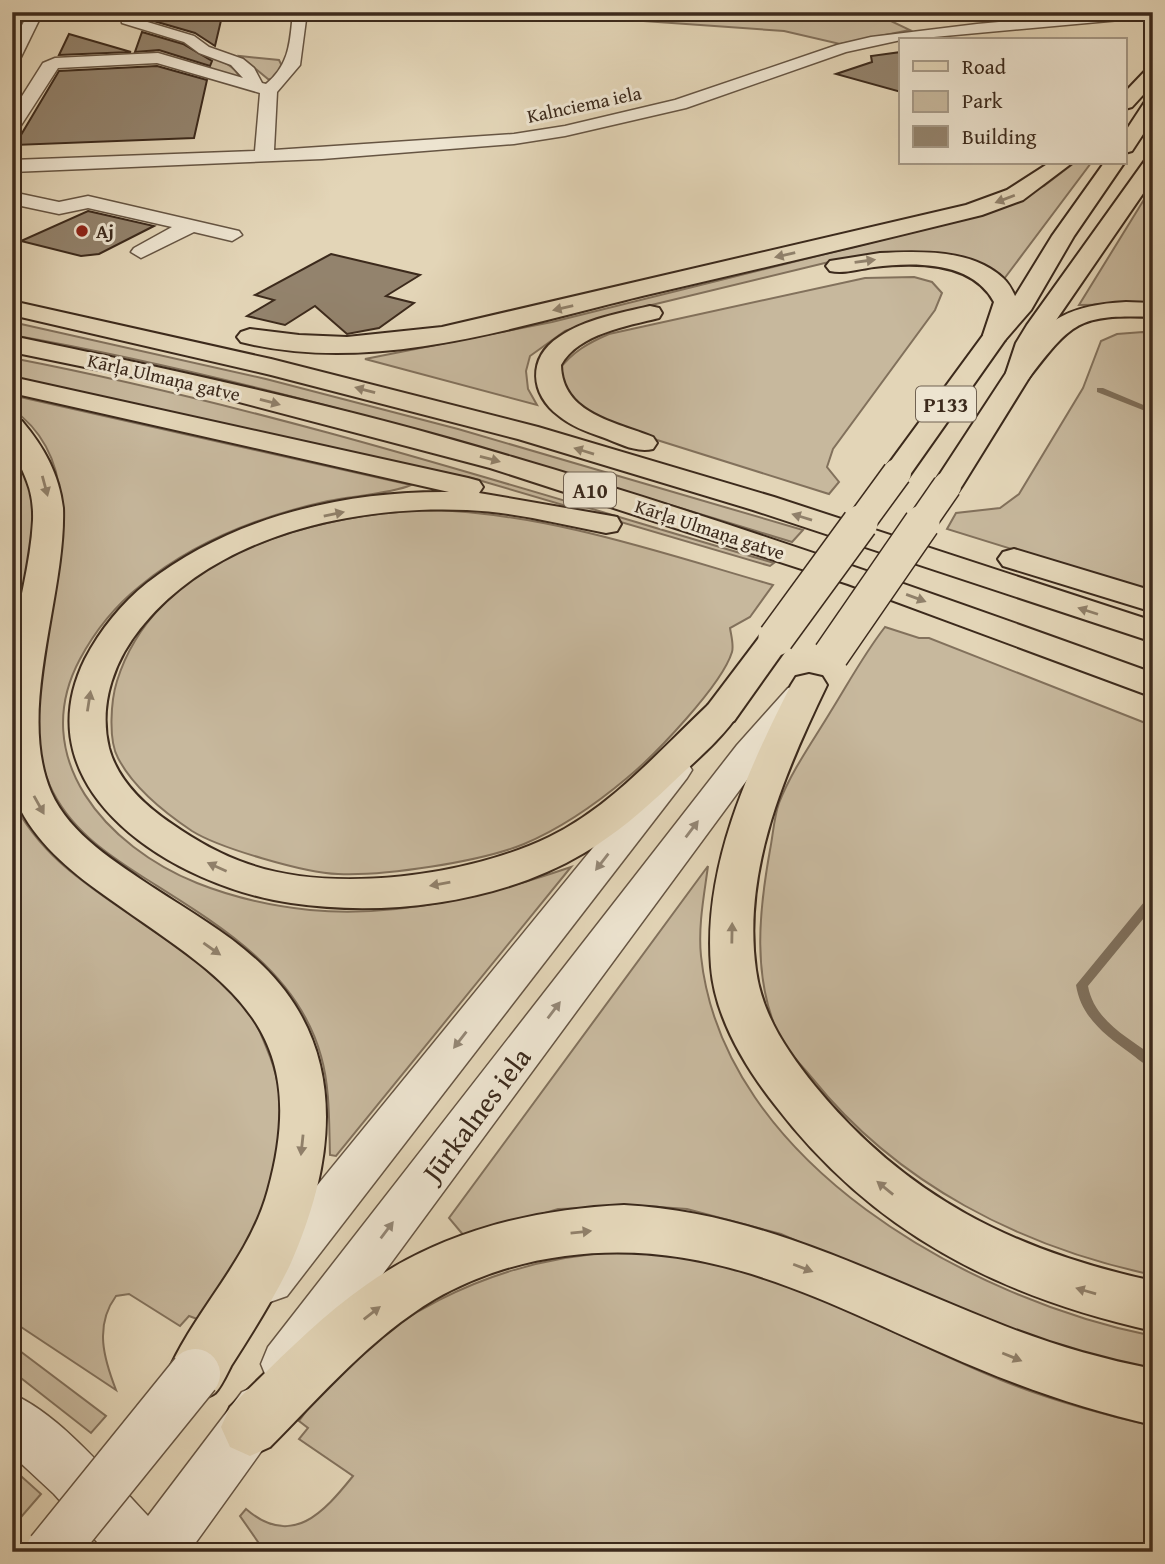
<svg xmlns="http://www.w3.org/2000/svg" width="1165" height="1564" font-family="'Gentium Book Plus',serif">
<style>
.green{fill:#c7b89d;stroke:#82715c;stroke-width:2}
.lines{fill:none;stroke-linecap:round;stroke-linejoin:round}
.stream{fill:#7e6e59;fill-rule:evenodd}
.building{fill:#93836d;stroke:#3c2a1c;stroke-width:2}
.minor-casing{stroke:#665543;stroke-width:3}
.major-casing{stroke:#3c2a1c;stroke-width:4}
.highway-casing{stroke:#3c2a1c;stroke-width:4}
.minor{fill:#ede4d0;fill-rule:evenodd}
.major{fill:#e3d5b7;fill-rule:evenodd}
.highway{fill:#e3d5b7;fill-rule:evenodd}
.minor-bridge-casing{stroke:#665543;stroke-width:53;stroke-linecap:butt}
.major-bridge-far1-casing{stroke:#3c2a1c;stroke-width:31;stroke-linecap:butt}
.major-bridge-casing{stroke:#3c2a1c;stroke-width:38;stroke-linecap:butt}
.minor-bridge{stroke:#ede4d0;stroke-width:50}
.major-bridge-far1{stroke:#e3d5b7;stroke-width:28}
.major-bridge{stroke:#e3d5b7;stroke-width:35}
.oneway{fill:#90806a}
.oneway2{fill:#948776}
.poi-dot{fill:#8f2418;stroke:#ede4d0;stroke-width:2.5}
.labels{text-anchor:middle;dominant-baseline:central;stroke-width:6;stroke-linejoin:round;paint-order:stroke}
.far-street-label{font-size:19px;fill:#3c2a1c;stroke:#ede4d0}
.far-poi-label{font-size:19px;font-weight:bold;fill:#3c2a1c;stroke:#ede4d0;text-anchor:start}
.shield{fill:#ede4d0;stroke:#716252;stroke-width:2}
.shield-label{font-size:21px;font-weight:bold;fill:#3c2a1c}
.near-street-label{font-size:28px;fill:#3c2a1c;stroke:#ede4d0}
</style>
<rect width="100%" height="100%" fill="#e3d5b7"/>
<filter id="stains"><feTurbulence type="fractalNoise" baseFrequency=".00286" numOctaves="4"/><feColorMatrix values="0 0 0 0 .2 0 0 0 0 .09 0 0 0 0 .02 0 0 0 .5 -.17"/></filter>
<radialGradient id="worn" r=".72"><stop offset=".6" stop-color="#630" stop-opacity="0"/><stop offset="1" stop-color="#630" stop-opacity=".3"/></radialGradient>
<g class="green">
<path d="M582,12H872L910,30L840,44L784,31L587,17Z"/>
<path d="M138,47C166,50 227,49 240,78H231Z"/>
<path d="M240,56L279,60L282,66L274,80L268,79Z"/>
<path d="M1074,163H1091L1004,279L890,253L829,262L631,310L565,331L530,356L526,371L528,389L537,405L365,359L552,322L974,217L1044,186Z"/>
<path d="M1153,185V304L1079,305Z"/>
<path d="M914,277L932,282L942,293L935,310L833,449L827,467L839,482L829,494L657,440L604,419L579,407L570,398L558,371C572,352 588,343 609,334L865,278Z"/>
<path d="M12,322L266,379L458,429L803,530L792,542C535,464 277,382 12,335Z"/>
<path d="M1143,332L1153,333V593L947,529L956,513L1000,508L1019,494L1083,388L1101,341L1117,334Z"/>
<path d="M12,358C271,408 522,489 774,563L770,566L475,479L12,379Z"/>
<path d="M20,397L411,485C391,494 351,496 328,501C260,516 193,542 140,586C115,606 95,631 80,659C27,758 107,847 197,883C232,897 272,906 310,910C401,918 486,896 571,867L336,1156L330,1155C329,1123 330,1087 321,1056C297,969 214,922 143,877C105,853 69,828 50,786C0,674 126,488 12,409V399Z"/>
<path d="M12,446C54,501 22,587 12,648Z"/>
<path d="M430,510C547,513 662,553 773,585L750,617L730,628C731,635 734,645 732,652C722,685 655,755 627,778C596,804 562,828 524,844C480,862 385,876 338,874C305,873 219,848 192,831C165,813 133,787 118,758C108,740 111,700 117,681C156,556 313,514 430,510Z"/>
<path d="M885,627L919,638H929L1153,726V1275C1021,1247 897,1184 812,1078C802,1065 786,1051 779,1036C752,977 759,911 770,850C773,835 774,817 779,803C792,770 813,741 831,711C849,682 864,654 885,627Z"/>
<path d="M12,800C43,861 93,888 146,926C181,950 219,972 246,1006C255,1017 261,1035 267,1049C308,1145 253,1241 200,1320L189,1316L180,1326L129,1294L116,1296C94,1326 104,1359 116,1390L12,1321Z"/>
<path d="M708,866C704,896 698,926 701,956C723,1163 969,1299 1153,1336V1373L1080,1357L940,1303L781,1234L687,1209L645,1206L558,1209L465,1237L449,1218Z"/>
<path d="M617,1252C762,1254 871,1327 1001,1380C1050,1400 1101,1414 1153,1426V1552H265L240,1516L246,1509C292,1549 324,1512 353,1476L299,1439L308,1428L299,1421C370,1317 495,1259 617,1252Z"/>
<path d="M12,1345L106,1416L91,1433L12,1371Z"/>
<path d="M12,1468L41,1494L22,1516L12,1505Z"/>
</g>
<g class="lines">
<g class="stream">
<path d="M1097,388H1103L1153,409V414L1097,392Z"/>
<path d="M1153,895V907L1088,986C1094,1020 1127,1037 1153,1056V1068C1144,1065 1137,1058 1130,1053C1105,1035 1081,1017 1076,985L1149,896Z"/>
</g>
</g>
<g class="building">
<path d="M150,12H223L215,46L195,33L147,19Z"/>
<path d="M142,32L183,44L212,61L210,66L159,50L135,52Z"/>
<path d="M69,34L131,52L59,55Z"/>
<path d="M901,52V92L836,74L872,62L871,56Z"/>
<path d="M157,66L207,80L194,138L15,145L59,71Z"/>
<path d="M88,211L154,226L99,254L81,256L21,241Z"/>
<path d="M331,254L420,275L386,296L414,303L379,328L347,334L315,306L285,325L247,316L274,300L255,295Z"/>
</g>
<g class="lines">
<defs>
<g id="minor">
<path d="M29,12H43L20,59L12,64V44Z"/>
<path d="M120,12H134V18L194,36L209,47L243,59L254,68L262,83L266,84C290,64 290,42 293,12H307L300,65L277,92L274,150L514,134L565,126L675,100L837,45L871,37L977,24L1110,12H1153V17L901,40L846,52L686,108L565,136L514,144L322,159L12,172V160L255,151L260,93L157,63L58,68L18,130L12,131V112L43,63L55,58L158,53L243,78L231,65L199,53L184,42L122,23Z"/>
<path d="M12,192L59,202L88,196L239,231L242,235L232,241L194,232L141,258L131,252L134,248L172,227L88,208L59,214L12,204Z"/>
<path d="M800,685L812,688L816,695L812,702L761,761L304,1381L286,1388L268,1381L261,1364L268,1347L737,745L788,688Z"/>
<path d="M675,759L687,762L692,770L687,778L287,1296L270,1302L253,1296L246,1280L253,1264L663,762Z"/>
<path d="M260,1384L278,1392L286,1410L278,1428L189,1552H106L54,1494L12,1455V1394C60,1414 112,1478 148,1516L242,1392Z"/>
</g>
<g id="major">
<path d="M1153,98V119L1132,151L1125,153V132L1146,100Z"/>
<path d="M1153,157V179L1052,326L1042,343L1032,373L962,486L958,492L947,495L936,492L932,486L1006,373L1016,343L1027,325L1146,159Z"/>
<path d="M1104,163H1124L1074,236L1031,310L1005,340L907,479L897,482L887,479L882,473L987,330L1009,306L1052,236Z"/>
<path d="M776,628L788,631L793,638L734,721L721,725L708,721L703,713L708,705L764,631Z"/>
</g>
<g id="highway">
<path d="M1153,68V84L1132,107L1125,109V92L1147,69Z"/>
<path d="M1049,163H1072L1023,200L982,215C869,243 755,270 642,296C514,327 373,375 241,342L237,337L241,332L250,329L299,335L347,337L442,327L966,205L1007,190Z"/>
<path d="M880,253C920,251 972,249 1003,278C1010,284 1014,294 1018,302L1005,340H987L983,335L994,302C972,261 915,262 874,267C859,269 844,274 830,271L826,266L830,261Z"/>
<path d="M12,301L271,359L538,427L774,497L1153,621V642L753,510L518,439L271,375L12,315Z"/>
<path d="M1126,302L1153,303V317C1078,314 1072,322 1028,379H1010L1006,373C1040,323 1064,305 1126,302Z"/>
<path d="M650,306L659,308L662,313L659,318C627,326 578,334 561,365C562,414 616,422 653,437L657,443L653,449C635,453 619,443 602,437C587,432 571,426 559,416C530,394 527,358 559,337C585,319 620,313 650,306Z"/>
<path d="M12,336C179,371 350,408 512,457C729,521 941,596 1153,673V697L848,584L490,468L182,387L12,352Z"/>
<path d="M12,377L468,478L479,481L483,487L479,493L606,515L617,517L621,524L617,531L606,533C560,524 514,512 467,510C355,505 219,534 144,624C115,658 98,703 109,748C118,781 144,805 172,824C195,840 221,855 248,864C334,894 468,876 549,837C611,807 659,751 708,705L721,701L734,705L739,713C722,739 694,762 671,784C644,810 616,834 584,853C500,903 386,917 291,903C178,887 19,793 85,659C100,630 122,603 147,583C232,517 343,491 449,492L12,393Z"/>
<path d="M12,419L22,421C44,447 59,474 63,508C66,596 16,710 51,792C70,835 117,863 154,888C191,912 231,935 262,965C350,1050 335,1164 290,1265C273,1300 252,1333 231,1366C227,1374 221,1387 215,1393C210,1397 201,1399 195,1401L175,1393L167,1374C195,1309 249,1260 268,1190C316,1017 215,976 97,890C63,865 29,835 14,795C8,782 12,760 12,745C12,715 9,682 12,651C17,607 31,564 33,520C34,485 22,475 13,446C10,439 12,427 12,419Z"/>
<path d="M1014,549L1153,591V612L1003,566L998,559L1003,552Z"/>
<path d="M809,674L822,677L827,685C785,772 742,870 756,970C762,1015 787,1051 815,1086C906,1197 1015,1251 1153,1281V1331C998,1296 873,1233 775,1105C745,1067 715,1017 711,967C703,867 747,772 791,685L796,677Z"/>
<path d="M624,1205C762,1212 879,1277 1005,1326C1053,1345 1102,1359 1153,1369V1425C1092,1411 1034,1392 977,1368C840,1311 720,1235 565,1256C519,1262 475,1276 435,1299C371,1337 322,1395 270,1447L250,1456L230,1447L221,1427L230,1407C274,1365 316,1320 366,1285C440,1232 533,1209 624,1205Z"/>
</g>
</defs>
<use href="#minor" class="minor-casing"/>
<use href="#major" class="major-casing"/>
<use href="#highway" class="highway-casing"/>
<use href="#minor" class="minor"/>
<use href="#major" class="major"/>
<use href="#highway" class="highway"/>
<defs>
<path id="minor-bridge" d="M51,1552L195,1374"/>
<g id="major-bridge-far1">
<path d="M859,525L897,473"/>
<path d="M920,525L947,486"/>
</g>
<g id="major-bridge">
<path d="M776,638L860,523"/>
<path d="M831,655L922,523"/>
</g>
</defs>
<use href="#minor-bridge" class="minor-bridge-casing"/>
<use href="#major-bridge-far1" class="major-bridge-far1-casing"/>
<use href="#major-bridge" class="major-bridge-casing"/>
<use href="#minor-bridge" class="minor-bridge"/>
<use href="#major-bridge-far1" class="major-bridge-far1"/>
<use href="#major-bridge" class="major-bridge"/>
</g>
<defs><path id="oneway-solid" d="M-6-.8H1V-3.2L6.5 0L1 3.2V.8H-6Z" transform="scale(1.75)"/></defs>
<g class="oneway">
<use href="#oneway-solid" transform="translate(1005 199) rotate(159)"/>
<use href="#oneway-solid" transform="translate(785 255) rotate(167)"/>
<use href="#oneway-solid" transform="translate(865 261) rotate(-8)"/>
<use href="#oneway-solid" transform="translate(563 308) rotate(167)"/>
<use href="#oneway-solid" transform="translate(365 390) rotate(-165)"/>
<use href="#oneway-solid" transform="translate(270 402) rotate(15)"/>
<use href="#oneway-solid" transform="translate(584 451) rotate(-163)"/>
<use href="#oneway-solid" transform="translate(490 459) rotate(15)"/>
<use href="#oneway-solid" transform="translate(45 486) rotate(75)"/>
<use href="#oneway-solid" transform="translate(334 514) rotate(-12)"/>
<use href="#oneway-solid" transform="translate(802 517) rotate(-163)"/>
<use href="#oneway-solid" transform="translate(916 598) rotate(20)"/>
<use href="#oneway-solid" transform="translate(1088 611) rotate(-162)"/>
<use href="#oneway-solid" transform="translate(89 701) rotate(-81)"/>
<use href="#oneway-solid" transform="translate(39 805) rotate(61)"/>
<use href="#oneway-solid" transform="translate(217 867) rotate(-156)"/>
<use href="#oneway-solid" transform="translate(440 884) rotate(170)"/>
<use href="#oneway-solid" transform="translate(732 933) rotate(-89)"/>
<use href="#oneway-solid" transform="translate(212 949) rotate(35)"/>
<use href="#oneway-solid" transform="translate(302 1145) rotate(96)"/>
<use href="#oneway-solid" transform="translate(885 1188) rotate(-141)"/>
<use href="#oneway-solid" transform="translate(581 1232) rotate(-6)"/>
<use href="#oneway-solid" transform="translate(803 1268) rotate(21)"/>
<use href="#oneway-solid" transform="translate(1086 1291) rotate(-164)"/>
<use href="#oneway-solid" transform="translate(372 1313) rotate(-38)"/>
<use href="#oneway-solid" transform="translate(1012 1357) rotate(22)"/>
</g>
<g class="oneway2">
<use href="#oneway-solid" transform="translate(692 829) rotate(-53)"/>
<use href="#oneway-solid" transform="translate(602 862) rotate(128)"/>
<use href="#oneway-solid" transform="translate(554 1010) rotate(-53)"/>
<use href="#oneway-solid" transform="translate(460 1040) rotate(128)"/>
<use href="#oneway-solid" transform="translate(387 1230) rotate(-53)"/>
</g>
<circle class="poi-dot" cx="82" cy="231" r="7"/>
<g class="labels">
<g class="far-street-label">
<text transform="translate(584 104) rotate(-12)">Kalnciema iela</text>
<text transform="translate(164 377) rotate(13)">Kārļa Ulmaņa gatve</text>
<text transform="translate(710 529) rotate(18)">Kārļa Ulmaņa gatve</text>
</g>
<g class="far-poi-label">
<text x="96" y="231">Aj</text>
</g>
<g class="shield">
<rect x="916" y="386.5" width="60" height="35" rx="5"/>
<rect x="564" y="472.5" width="52" height="35" rx="5"/>
</g>
<g class="shield-label">
<text x="946" y="404">P133</text>
<text x="590" y="490">A10</text>
</g>
<g class="near-street-label">
<text transform="translate(476 1114) rotate(-53)">Jūrkalnes iela</text>
</g>
</g>
<rect width="1165" height="1564" fill="none" stroke="#e3d5b7" stroke-width="42"/>
<rect x="14" y="14" width="1137" height="1536" fill="none" stroke="#3c2a1c" stroke-width="3.5"/>
<rect x="21" y="21" width="1123" height="1522" fill="none" stroke="#3c2a1c" stroke-width="2"/>
<rect x="899" y="38" width="228" height="126" fill="#ede4d0" stroke="#a69a88" stroke-width="2"/>
<rect x="913" y="61" width="35" height="10" fill="#e3d5b7" stroke="#a69a88" stroke-width="2"/>
<text x="962" y="74" font-size="21" fill="#3c2a1c">Road</text>
<rect x="913" y="91" width="35" height="21" fill="#c7b89d" stroke="#a69a88" stroke-width="2"/>
<text x="962" y="108" font-size="21" fill="#3c2a1c">Park</text>
<rect x="913" y="126" width="35" height="21" fill="#93836d" stroke="#a69a88" stroke-width="2"/>
<text x="962" y="144" font-size="21" fill="#3c2a1c">Building</text>
<rect width="100%" height="100%" filter="url(#stains)"/>
<rect width="100%" height="100%" fill="url(#worn)"/>
</svg>
